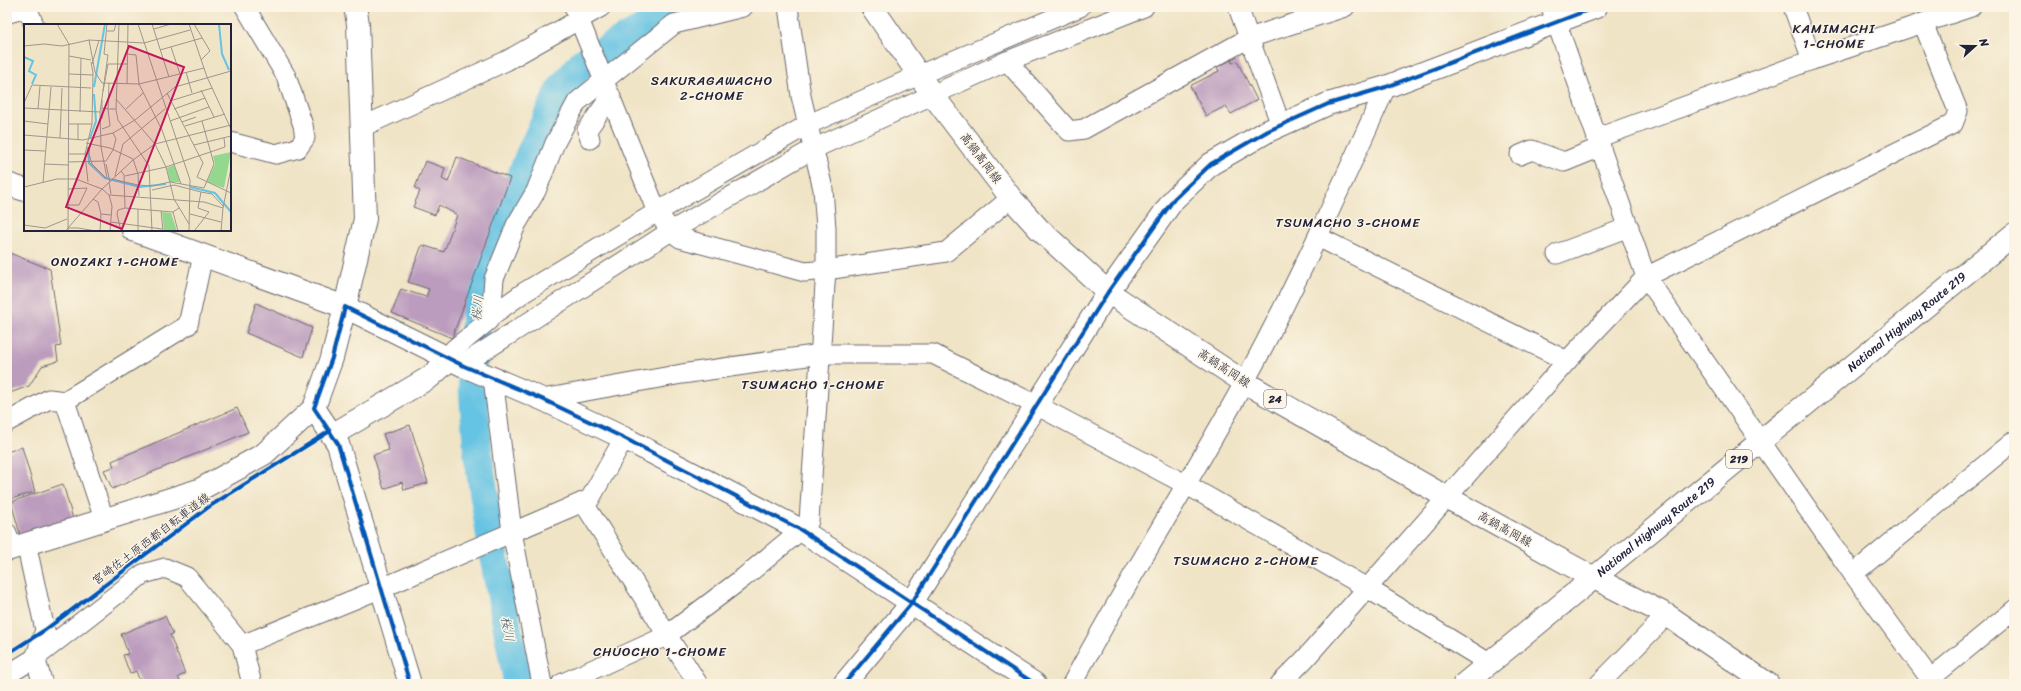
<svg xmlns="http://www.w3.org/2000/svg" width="2021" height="691" font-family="Sriracha,'Klee One',sans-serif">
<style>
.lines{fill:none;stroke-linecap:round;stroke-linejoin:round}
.river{stroke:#65c3e3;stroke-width:29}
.building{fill:#bb9bbe}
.street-casing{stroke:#6a666c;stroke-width:21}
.secondary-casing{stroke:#6a666c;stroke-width:24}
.primary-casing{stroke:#6a666c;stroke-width:24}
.highway-casing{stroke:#6a666c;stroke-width:24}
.street{stroke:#fff;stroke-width:19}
.secondary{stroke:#fff;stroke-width:22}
.primary{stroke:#fff;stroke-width:22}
.highway{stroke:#fff;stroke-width:22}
.cycleway-casing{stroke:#fcf5e5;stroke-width:6}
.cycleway{stroke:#0057b8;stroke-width:4}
.labels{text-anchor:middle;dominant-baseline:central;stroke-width:3;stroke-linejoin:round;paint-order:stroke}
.shield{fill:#fcf5e5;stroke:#63616e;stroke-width:1}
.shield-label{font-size:11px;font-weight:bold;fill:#22223b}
.street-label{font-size:12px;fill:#22223b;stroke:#fcf5e5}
.neighbourhood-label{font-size:13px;letter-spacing:1px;fill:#22223b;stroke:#fcf5e5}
.water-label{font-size:13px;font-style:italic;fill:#395a76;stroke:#fcf5e5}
.inset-river{fill:none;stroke:#65c3e3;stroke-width:2}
.inset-road{fill:none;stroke:#9e968e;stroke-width:1}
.view{fill:#c2185b;fill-opacity:0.15;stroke:#c2185b;stroke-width:2}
.inset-edge{fill:none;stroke:#22223b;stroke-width:2}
</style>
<rect width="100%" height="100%" fill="#fcf5e5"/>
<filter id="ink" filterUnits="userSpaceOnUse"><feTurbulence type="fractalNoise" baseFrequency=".025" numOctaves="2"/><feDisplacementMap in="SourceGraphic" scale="8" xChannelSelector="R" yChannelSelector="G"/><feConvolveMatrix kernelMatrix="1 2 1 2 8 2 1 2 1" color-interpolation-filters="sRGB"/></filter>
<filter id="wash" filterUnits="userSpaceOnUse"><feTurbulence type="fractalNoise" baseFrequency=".012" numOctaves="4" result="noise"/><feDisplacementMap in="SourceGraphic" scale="16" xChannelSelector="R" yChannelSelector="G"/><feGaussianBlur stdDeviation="0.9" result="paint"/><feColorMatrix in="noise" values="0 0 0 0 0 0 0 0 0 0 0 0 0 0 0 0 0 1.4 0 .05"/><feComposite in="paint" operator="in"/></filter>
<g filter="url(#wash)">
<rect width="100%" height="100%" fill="#f0e4c6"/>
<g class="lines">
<path class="river" d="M518,684L494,558L478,456L472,375L477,296L529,156L560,90L583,62L645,28L677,7"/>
</g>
<g id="blocks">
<g class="building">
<path d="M1231,60L1232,63L1237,61L1257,100L1231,114L1226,106L1206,116L1190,86L1219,71L1217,67Z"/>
<path d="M457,157L510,178L452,338L392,313L401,289L426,297L429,289L408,282L422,245L444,252L457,215L439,205L435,215L413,207L420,191L415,188L425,161L445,168L442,179L448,182Z"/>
<path d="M7,252L50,269L61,346L56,347L58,361L42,366L29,386L7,394Z"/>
<path d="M256,303L312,328L303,357L246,333Z"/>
<path d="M237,408L248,432L112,489L104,470L114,467L112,461Z"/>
<path d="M410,425L428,483L404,490L402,482L384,489L373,455L389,450L383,434Z"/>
<path d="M22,447L35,492L11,499L7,486V452Z"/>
<path d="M63,484L73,519L20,534L11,502Z"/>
<path d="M165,616L173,634L170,635L185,674L178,677L180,681L172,684H141L136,671L130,674L123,655L128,654L121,634Z"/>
</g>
</g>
</g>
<g filter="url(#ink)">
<use href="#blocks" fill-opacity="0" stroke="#6a666c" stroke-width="1"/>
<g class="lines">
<defs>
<g id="street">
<path d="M27,7L34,25"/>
<path d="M574,7L657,212L671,231L680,238L805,272L826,270L946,252L1011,198"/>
<path d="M1238,7L1249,38L1345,7"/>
<path d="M1551,7L1646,277L1853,574L1934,684"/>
<path d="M1793,7L1812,60"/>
<path d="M1007,61L1069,131L1084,129L1249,38L1281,125"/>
<path d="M362,127L506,61L601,7"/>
<path d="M1597,138L1812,60L1971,7"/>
<path d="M590,139L587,130L611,96"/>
<path d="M230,142L276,154L298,148L305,138L303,125L286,76L245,7"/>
<path d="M1520,155L1532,150L1564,162L1601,147"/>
<path d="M1318,237L1567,361"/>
<path d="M1557,254L1629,227"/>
<path d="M491,316L523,293L657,212L807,125L919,75L1080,7"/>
<path d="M450,359L454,349L488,321L491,316L494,279L516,225L536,191L555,143L577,102L674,24L743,7"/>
<path d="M460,364L465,363L671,231L813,149L1007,61L1144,7"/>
<path d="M493,378L512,532L542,684"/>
<path d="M542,399L682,374L821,354H933L1036,405L1187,485L1367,588L1489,663"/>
<path d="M7,422L49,399L65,401"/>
<path d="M583,502L698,684"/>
<path d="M104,519L65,401L188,325L203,255"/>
<path d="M7,533L11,548"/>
<path d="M26,543L45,630L35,658L43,684"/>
<path d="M1853,574L2014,441"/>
<path d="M242,645L382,588L590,499L624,438"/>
<path d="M7,675L35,658L143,574L165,568L187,577L242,645L252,684"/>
<path d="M1930,679L2014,610"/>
<path d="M561,684L666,636L743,578L801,530L809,521L826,270V228L823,189L801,96L788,7"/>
<path d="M1072,684C1126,582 1188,485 1244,383C1296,287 1341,187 1386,87"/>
<path d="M1280,684L1304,660L1567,361L1646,277L1953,124L1958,111L1923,23"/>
<path d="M1599,684L1667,615"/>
</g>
<g id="secondary">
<path d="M7,12L25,7"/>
<path d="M7,184L25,190"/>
<path d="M133,230L345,307L365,219L358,24L355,7"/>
<path d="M332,435L430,377L450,359"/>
<path d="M7,550L199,490L264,454L314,408"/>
<path d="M410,684L338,444L314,408L332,358L345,307L464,366L542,399L624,438L801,530L1035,684"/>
<path d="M844,684L911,604L1108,292L1174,199L1211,164L1268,131L1328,104L1386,87L1596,7"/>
</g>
<path id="primary" d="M872,7L932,94L1011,198L1039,229L1108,292L1244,382L1446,497L1594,578L1667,615L1768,684"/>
<g id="highway">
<path id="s1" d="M1464,684L2014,234"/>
</g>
</defs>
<use href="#street" class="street-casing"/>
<use href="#secondary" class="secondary-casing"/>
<use href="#primary" class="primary-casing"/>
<use href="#highway" class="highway-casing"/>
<use href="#street" class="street"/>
<use href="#secondary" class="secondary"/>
<use href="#primary" class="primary"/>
<use href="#highway" class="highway"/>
<defs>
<g id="cycleway">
<path d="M7,654L45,630L210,506L330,431"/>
<path d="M410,684L338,444L314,408L332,358L345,307L464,366L542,399L624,438L801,530L1035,684"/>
<path d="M844,684L911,604L1108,292L1174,199L1211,164L1268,131L1328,104L1386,87L1596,7"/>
</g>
</defs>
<use href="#cycleway" class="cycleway-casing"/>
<use href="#cycleway" class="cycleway"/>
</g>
</g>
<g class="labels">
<g class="shield">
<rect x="1264" y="390" width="22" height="18" rx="3"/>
<rect x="1726" y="450" width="26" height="18" rx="3"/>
</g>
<g class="shield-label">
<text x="1275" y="399">24</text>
<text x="1739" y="459">219</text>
</g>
<g class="street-label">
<text transform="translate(981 158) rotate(53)">高鍋高岡線</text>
<text stroke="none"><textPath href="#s1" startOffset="572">National Highway Route 219</textPath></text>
<text transform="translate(1224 368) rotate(33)">高鍋高岡線</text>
<text stroke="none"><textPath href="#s1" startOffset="248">National Highway Route 219</textPath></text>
<text transform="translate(1505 529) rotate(29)">高鍋高岡線</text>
<text transform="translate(151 539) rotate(-37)">宮崎佐土原西都自転車道線</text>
</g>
<g class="neighbourhood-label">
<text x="1834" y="28">KAMIMACHI<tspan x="1834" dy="15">1-CHOME</tspan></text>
<text x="712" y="80">SAKURAGAWACHO<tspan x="712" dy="15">2-CHOME</tspan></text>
<text x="1348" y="222">TSUMACHO 3-CHOME</text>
<text x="115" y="261">ONOZAKI 1-CHOME</text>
<text x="813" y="384">TSUMACHO 1-CHOME</text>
<text x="1246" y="560">TSUMACHO 2-CHOME</text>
<text x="660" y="651">CHUOCHO 1-CHOME</text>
</g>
<g class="water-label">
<text transform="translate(477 308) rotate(-83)">桜川</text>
<text transform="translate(508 629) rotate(80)">桜川</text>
</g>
</g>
<g transform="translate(24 24)">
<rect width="207" height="207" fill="#f0e4c6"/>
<path d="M207,128L200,164L183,158L191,140L189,132ZM150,141L156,158H146L143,144ZM138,188L147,189L153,207H140Z" fill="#94d78f"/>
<path class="inset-river" d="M195,0L198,30L205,46M0,33L9,37L5,47L12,51L8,60M70,63L81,0M66,114L72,97L70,70M64,123L65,139L81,154L116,163L142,160M166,163L191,169L207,188"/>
<path class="inset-road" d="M33,0L45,20L44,207M95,0L92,86L94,96L125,142L128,207M114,0L166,156L165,207M128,0L145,53M165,0L183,53L207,105M170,0L186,27L177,36M130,5L147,0M83,7H90L92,0M65,16L71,48L78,59L115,60L180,44M0,22L20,20L38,22L65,16L120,19L166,6M147,23L156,50M136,26L178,14M103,30L112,31L115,60L138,106L157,160M45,32L67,36M68,40L75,16M162,48L168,69M45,50L69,51M103,60L104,0M177,66L190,93M79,67L84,40H103M143,69L179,139L173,153L207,169M92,75L131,120L142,143L150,175L165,200M146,77L188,64M0,79L8,61L67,64M0,84L76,88M78,84L84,85L85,59M14,85L16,62M102,85L119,69M150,85L181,74M56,88L57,34M78,95V76M0,97L24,100M146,97L185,83M158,98L172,93M44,100H68M161,102L201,90M78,105L86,102L84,85H92M0,111L59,116L89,109L111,96L151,63L207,47M36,114L38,64M54,116V100M62,119L86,124L109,135L114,150L115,172M66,120L65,130L68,140L82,154M170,121L207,112M0,126L21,127M44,130H61M44,138L82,137L89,126L92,115L89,109M20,140L44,141M82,140L86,158M97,147L100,151L101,184M91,152L99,120L141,85M101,152L142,143L201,123L200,114M83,154L77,123L76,88L84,31L80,30L83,0M88,155L114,161L128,162L146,158L180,164L190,140L178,97M64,158L61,130L68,100L69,49L67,38M85,158L87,170M19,159L27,63M0,163L33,155H52L78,165L44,204M128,166L150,161L177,168L174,184L185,188L171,206M177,168L188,170L199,182M85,171L88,182L86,207M69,175L74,178L77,190L87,191M44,181H55L63,164L44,165M199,184L180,178L85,171L78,165L109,136L131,120L207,101M114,185V207M137,187L139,207M149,188L154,207M166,190L197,198M87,198L138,205M0,201L21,204L43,195M42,207L44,204H54L72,207M76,207L77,190M97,207L93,190L94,186L101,184L149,188L155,184M197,207L199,184L207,144"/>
<path class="view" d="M105,22L160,43L98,205L42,183Z"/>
<rect width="207" height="207" class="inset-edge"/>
</g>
<rect width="2021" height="691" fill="none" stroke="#fcf5e5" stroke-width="24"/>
<g transform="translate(1975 46) rotate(69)" stroke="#fcf5e5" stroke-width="3" paint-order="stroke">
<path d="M0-3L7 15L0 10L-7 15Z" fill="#22223b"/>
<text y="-6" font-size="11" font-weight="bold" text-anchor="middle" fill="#22223b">N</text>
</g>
</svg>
